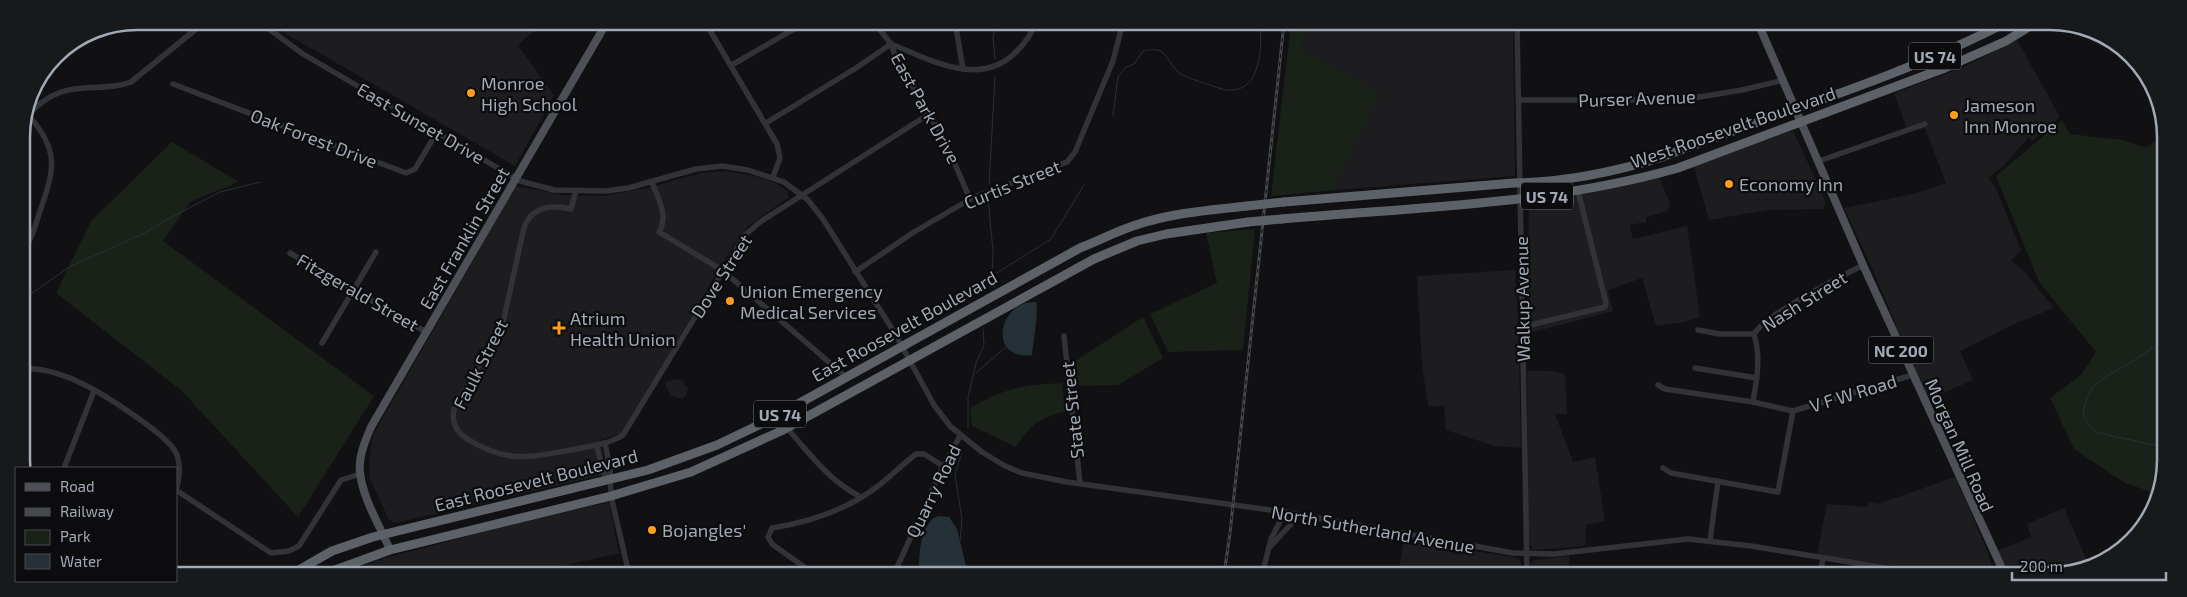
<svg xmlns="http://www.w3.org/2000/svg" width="2187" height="597" font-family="'Exo 2',sans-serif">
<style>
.built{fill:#1d1d20}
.green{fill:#192119}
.water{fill:#263137}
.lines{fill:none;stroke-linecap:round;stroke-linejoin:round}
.stream{stroke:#263137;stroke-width:1}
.minor{stroke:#323338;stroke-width:5.5}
.major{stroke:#4d5157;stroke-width:8}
.highway{stroke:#5d6269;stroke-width:9}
.rail-casing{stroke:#45484d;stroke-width:3}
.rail{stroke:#0c0c0e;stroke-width:1;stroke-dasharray:4;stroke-linecap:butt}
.highway-bridge{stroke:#5d6269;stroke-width:9}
.poi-dot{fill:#ff9c1d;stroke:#0c0c0e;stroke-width:2}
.labels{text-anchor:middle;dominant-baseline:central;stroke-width:4.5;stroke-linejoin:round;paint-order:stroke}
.shield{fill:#0c0c0e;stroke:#747a83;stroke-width:1}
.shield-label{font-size:16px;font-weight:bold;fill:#a1a9b5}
.poi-label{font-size:18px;fill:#a1a9b5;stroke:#0c0c0e;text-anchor:start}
.street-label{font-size:18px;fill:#a1a9b5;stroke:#0c0c0e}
.rim{fill:none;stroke:#a1a9b5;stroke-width:2.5}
</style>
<rect width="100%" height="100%" fill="#111113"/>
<g class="built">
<path d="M269,21L544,22L518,45L554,96L515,166L288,35Z"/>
<path d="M1306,23H1513L1515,176L1336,190L1341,173L1303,50Z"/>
<path d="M2017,40L2060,117L2032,141L2029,137L2003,166L1988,178L1995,186L2021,250L2011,261L2023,270L2054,308L2012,325L1960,351L1973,380L1927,400L1876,277L1844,208L1913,194L1946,183L1925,128L1908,132L1894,93L1964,67Z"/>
<path d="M1790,131L1794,133L1823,195L1826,204L1823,209L1768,210L1709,220L1694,166Z"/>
<path d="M726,171L754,176L773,182L788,191V198L748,226L728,254L623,433L600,440L607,474L395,523L389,520L370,479L369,459L373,435L516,186L563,195L603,196L647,188L701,173Z"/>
<path d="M1659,177L1670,204L1668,211L1646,217V222L1630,225L1633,239L1687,226L1700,317L1685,322L1656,326L1642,278L1608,290L1613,311L1526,334L1529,209L1535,201L1570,197Z"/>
<path d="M1515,270L1518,315L1521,448L1494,446L1446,430L1444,406H1428L1422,365L1417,276Z"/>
<path d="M1527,371H1550L1565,374L1567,414H1555L1573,462L1595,457L1605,521L1586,525L1585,546L1534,550L1528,541Z"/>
<path d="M675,379L682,380L688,388L687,394L683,399L671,396L667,389L665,382Z"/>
<path d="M1955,477L1985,545L1995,575H1955L1817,554L1827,504L1867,507L1869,502L1878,504Z"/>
<path d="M609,502L619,553L529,574H342L378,560L502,527Z"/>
<path d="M2064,508L2088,563L2070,570L2042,575H2009L1997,551L2031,537L2027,524Z"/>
<path d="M1404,540L1518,558L1521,562L1522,575H1398Z"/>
<path d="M1569,556V575H1531V563L1534,560Z"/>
</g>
<g class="green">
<path d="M1291,23H1306L1303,50L1380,93L1341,173L1336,190L1271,196Z"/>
<path d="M2062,120L2070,134L2122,140L2145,147L2164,138L2163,483L2157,494L2125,483L2074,449L2050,398L2081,375L2096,352L2039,282L1996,176Z"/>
<path d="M172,142L239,182L190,202L163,241L374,396L298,517L182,391L56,293L91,221Z"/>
<path d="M1255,229L1243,350L1168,352L1150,314L1217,283L1206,233Z"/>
<path d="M1143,317L1163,358L1118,385L1080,386L1069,365Z"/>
<path d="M1062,383L1065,411C1037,420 1032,423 1016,447L972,426L970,408C1004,388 1024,385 1062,383Z"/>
</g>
<g class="water">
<path d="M1036,302C1039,308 1033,345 1032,355C987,361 998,300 1036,302Z"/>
<path d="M938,516L949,517L957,529L968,574H919C919,556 919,524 938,516Z"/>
</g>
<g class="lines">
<g class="stream">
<path d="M995,59L993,37L997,22"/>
<path d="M1113,116L1118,77L1126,67L1134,64L1143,51C1150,50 1156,48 1162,52C1168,57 1171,65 1176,70C1183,77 1198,81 1207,84C1216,87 1224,91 1233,90C1262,88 1262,43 1260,23"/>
<path d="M989,184L995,77"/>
<path d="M988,198L993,251L992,276"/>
<path d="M979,291L992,276L1051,239L1084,185"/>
<path d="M22,300L71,266L145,233L164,221L220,192L260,182"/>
<path d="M976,373L1007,346"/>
<path d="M968,428V398L976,363L984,345L983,330"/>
<path d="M2163,447L2099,433L2091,428L2083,415C2086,383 2104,378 2128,364C2140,357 2153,348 2164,339"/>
<path d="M960,541L962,519L955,475L962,452"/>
</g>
<g class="minor">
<path d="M258,21L303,54L520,181L554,190L606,191L628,188L696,169L722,166L748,170L784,182L808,200L823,219L894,332L934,405L950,426L982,452L1005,466L1022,473L1067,482L1285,512L1513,553L1554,554L1688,539L1751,546L1930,575"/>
<path d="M705,22L777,144L780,158L773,177"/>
<path d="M874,22L891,44L896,58L945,141L970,199"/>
<path d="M955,22L963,69"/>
<path d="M1517,23L1527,575"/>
<path d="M732,65L806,22"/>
<path d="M173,84L406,173L415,169L437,132"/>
<path d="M1519,100H1681L1742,90L1784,80"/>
<path d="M25,117C36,107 46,97 61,92C83,84 108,91 131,82L206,21"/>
<path d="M766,123L856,68L891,44C931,60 981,89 1017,51C1025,43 1032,33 1036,22"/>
<path d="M1819,161L1925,124"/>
<path d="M652,182C658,199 669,215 659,232L722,270L845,376"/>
<path d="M576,191L571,209C549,204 529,207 523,232L503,323L454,409C451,424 457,433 469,440C508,464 533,457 576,449C592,446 609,444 623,435L745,235L760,222L929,114"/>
<path d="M22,252C31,241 35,227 39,214C54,171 61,151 28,115"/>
<path d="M290,253L426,332"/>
<path d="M855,272L914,232L972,198L1067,162L1075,152L1113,61L1123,22"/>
<path d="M1522,327L1605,307L1606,303L1578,191"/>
<path d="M1698,330L1720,334H1754"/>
<path d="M1064,336L1080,483"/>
<path d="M322,343L376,252"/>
<path d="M1695,368L1757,378"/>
<path d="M23,369C43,367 68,376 85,385C105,395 168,435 176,453C181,464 180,479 176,490"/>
<path d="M1658,385L1665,389L1753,402L1793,411L1912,375"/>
<path d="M1753,402C1757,378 1761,358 1754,334C1766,314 1839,278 1863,265"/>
<path d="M787,428C809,453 830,482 861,497"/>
<path d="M605,443L610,468L611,496L629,574"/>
<path d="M597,445L602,471L609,479"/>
<path d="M64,468L94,391"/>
<path d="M1663,468L1671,473L1778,492L1793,411"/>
<path d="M176,490L271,553L289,551L299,546L341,480L360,474"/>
<path d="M1710,541L1718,481"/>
<path d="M1269,548L1292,523L1295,514"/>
<path d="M814,574L772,544L768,537L772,528C810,522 847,510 878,486C891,476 903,464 916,454H924L943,466"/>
<path d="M894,574L943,466L960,436"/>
<path d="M1262,575L1271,539L1285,512"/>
<path d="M1820,575L1823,558"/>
</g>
<g class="major">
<path d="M1758,23L1863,265L2005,575"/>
<path d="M390,550C380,526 363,499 360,473C358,458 365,441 371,427L607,22"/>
</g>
<g class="highway">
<path d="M1284,202L1514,183C1564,182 1611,173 1659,158C1774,114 1895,80 2005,23"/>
<path d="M1282,219C1414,207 1549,205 1678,168L1945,68L2006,41L2035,23"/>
<path d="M292,574L332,551L373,537L648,470L717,445L769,420L1080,248C1098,241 1115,232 1133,226C1170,213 1209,210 1247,206"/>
<path d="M324,574L390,550L611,496L691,472L781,431L1094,259L1137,241L1166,234L1248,222"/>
</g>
<defs>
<path id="rail" d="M1224,575L1230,533L1284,23"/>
</defs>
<use href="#rail" class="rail-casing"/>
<use href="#rail" class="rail"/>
<g class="highway-bridge">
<path d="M1247,206L1284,202"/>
<path d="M1248,222L1282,219"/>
</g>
</g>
<g class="poi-dot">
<circle cx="471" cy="93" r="5"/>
<circle cx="1954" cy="115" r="5"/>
<circle cx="1729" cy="184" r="5"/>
<circle cx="730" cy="301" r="5"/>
<path d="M556.5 320.5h5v5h5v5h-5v5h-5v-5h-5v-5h5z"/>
<circle cx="652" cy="530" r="5"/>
</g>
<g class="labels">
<g class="shield">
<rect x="1909" y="42.5" width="52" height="27" rx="4"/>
<rect x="1521" y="182.5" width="52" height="27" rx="4"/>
<rect x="1868.5" y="336.5" width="65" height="27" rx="4"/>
<rect x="754" y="400.5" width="52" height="27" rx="4"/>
</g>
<g class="shield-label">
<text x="1935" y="56">US 74</text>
<text x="1547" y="196">US 74</text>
<text x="1901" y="350">NC 200</text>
<text x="780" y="414">US 74</text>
</g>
<g class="poi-label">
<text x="481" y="83">Monroe<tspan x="481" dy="21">High School</tspan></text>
<text x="1964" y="105">Jameson<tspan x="1964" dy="21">Inn Monroe</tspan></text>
<text x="1739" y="184">Economy Inn</text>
<text x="740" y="291">Union Emergency<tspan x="740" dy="21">Medical Services</tspan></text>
<text x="570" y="318">Atrium<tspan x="570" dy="21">Health Union</tspan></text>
<text x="662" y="530">Bojangles'</text>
</g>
<g class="street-label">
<text transform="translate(1637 98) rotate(-2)">Purser Avenue</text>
<text transform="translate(926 108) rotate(61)">East Park Drive</text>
<text transform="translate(421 123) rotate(30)">East Sunset Drive</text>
<text transform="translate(1733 127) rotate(-19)">West Roosevelt Boulevard</text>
<text transform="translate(314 138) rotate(21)">Oak Forest Drive</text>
<text transform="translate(1012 184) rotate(-22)">Curtis Street</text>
<text transform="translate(464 238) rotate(-60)">East Franklin Street</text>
<text transform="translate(721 276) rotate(-57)">Dove Street</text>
<text transform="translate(358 292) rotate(30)">Fitzgerald Street</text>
<text transform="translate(1522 299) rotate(-91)">Walkup Avenue</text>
<text transform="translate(1804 301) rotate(-32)">Nash Street</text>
<text transform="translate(904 326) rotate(-29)">East Roosevelt Boulevard</text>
<text transform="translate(480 364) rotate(-63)">Faulk Street</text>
<text transform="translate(1853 393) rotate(-17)">V F W Road</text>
<text transform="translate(1072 410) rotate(-96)">State Street</text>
<text transform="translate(1960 445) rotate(66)">Morgan Mill Road</text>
<text transform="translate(536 480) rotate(-14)">East Roosevelt Boulevard</text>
<text transform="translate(933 491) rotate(-64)">Quarry Road</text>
<text transform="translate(1373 529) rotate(10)">North Sutherland Avenue</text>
</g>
</g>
<path d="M0 0H2187V597H0ZM137 30H2050A107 107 0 0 1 2157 137V460A107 107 0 0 1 2050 567H137A107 107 0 0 1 30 460V137A107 107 0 0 1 137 30Z" fill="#18191b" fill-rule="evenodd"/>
<path class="rim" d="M137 30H2050A107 107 0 0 1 2157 137V460A107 107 0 0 1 2050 567H137A107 107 0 0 1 30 460V137A107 107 0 0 1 137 30Z"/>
<rect x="15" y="467" width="162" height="115" fill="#0c0c0e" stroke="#484b51"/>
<rect x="25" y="483" width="25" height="8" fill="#4d5157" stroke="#484b51"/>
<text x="60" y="492" font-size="15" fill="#a1a9b5">Road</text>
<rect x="25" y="508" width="25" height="8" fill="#45484d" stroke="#484b51"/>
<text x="60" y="517" font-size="15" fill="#a1a9b5">Railway</text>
<rect x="25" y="530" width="25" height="15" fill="#192119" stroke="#484b51"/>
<text x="60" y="542" font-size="15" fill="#a1a9b5">Park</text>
<rect x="25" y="554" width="25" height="15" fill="#263137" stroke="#484b51"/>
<text x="60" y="567" font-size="15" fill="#a1a9b5">Water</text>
<path d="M2012 572v8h154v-8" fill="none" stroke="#a1a9b5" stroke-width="2.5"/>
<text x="2020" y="572" font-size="15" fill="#a1a9b5" stroke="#0c0c0e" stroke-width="4" paint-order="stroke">200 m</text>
</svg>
